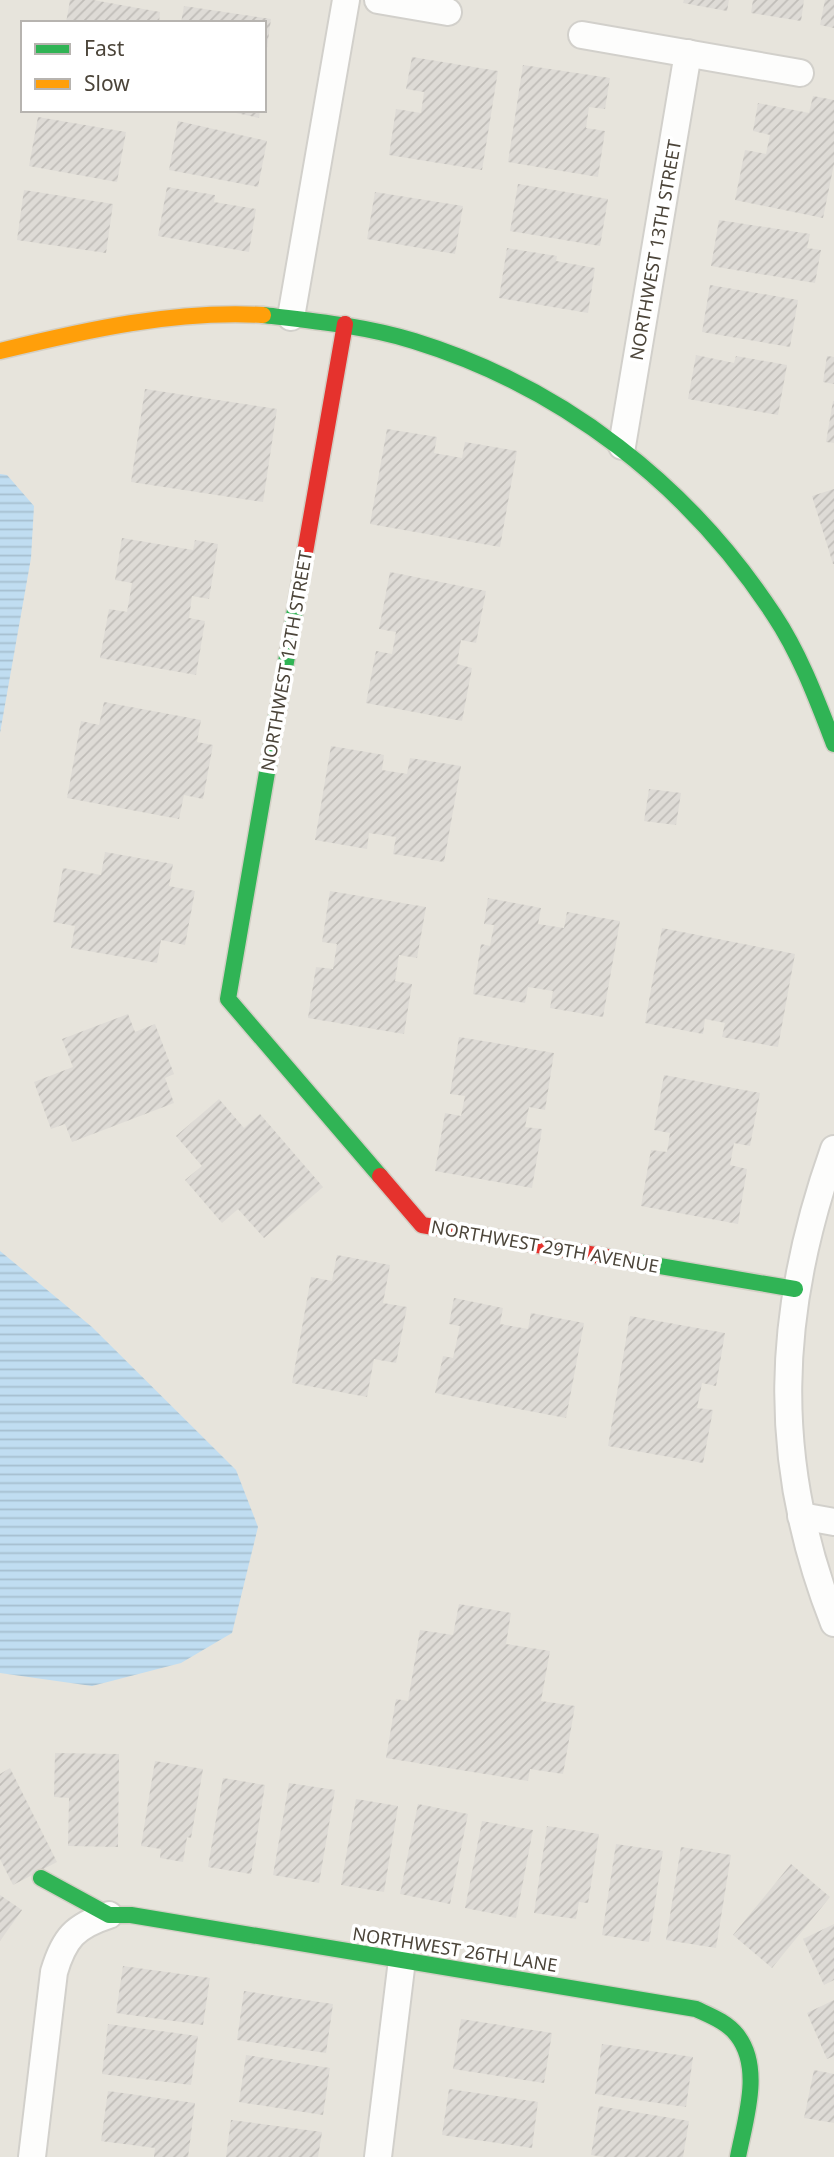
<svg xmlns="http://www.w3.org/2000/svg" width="834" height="2157" font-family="'Noto Sans',sans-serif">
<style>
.residential{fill:#e7e4dc;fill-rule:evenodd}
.water{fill:url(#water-rules)}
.building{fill:url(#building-hatch)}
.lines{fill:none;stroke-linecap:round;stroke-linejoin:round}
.street-casing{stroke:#d2d0cb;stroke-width:30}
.fast-casing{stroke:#d3cfc5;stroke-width:19}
.slow-casing{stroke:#d3cfc5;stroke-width:19}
.jam-casing{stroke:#d3cfc5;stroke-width:19}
.street{stroke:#fdfdfc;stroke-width:26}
.fast{stroke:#30b455;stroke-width:16}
.slow{stroke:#ff9f0a;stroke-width:16}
.jam{stroke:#e5322d;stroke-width:16}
.labels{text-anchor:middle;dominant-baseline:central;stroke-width:7;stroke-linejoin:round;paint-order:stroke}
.street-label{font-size:18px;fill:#4b4439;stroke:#fff}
</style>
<defs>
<pattern id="water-rules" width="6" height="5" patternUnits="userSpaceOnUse" patternTransform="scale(1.75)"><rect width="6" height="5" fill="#c0ddf1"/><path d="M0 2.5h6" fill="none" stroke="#a6bfcf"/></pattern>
<pattern id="building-hatch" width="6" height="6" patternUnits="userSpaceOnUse" patternTransform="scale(1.75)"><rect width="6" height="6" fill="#dedbd6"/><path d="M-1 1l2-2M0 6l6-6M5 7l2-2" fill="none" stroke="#c0bdb8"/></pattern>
</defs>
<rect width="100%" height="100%" fill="#f4f2ee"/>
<path class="residential" d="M0,0H834V2157H0ZM23,23H264V110H23Z"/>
<g class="water">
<path d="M0,474L7,475L34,506L31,558L0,733Z"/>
<path d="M0,1251L92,1327L236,1470L258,1527L232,1633L181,1663L92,1686L0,1673Z"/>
</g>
<g class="building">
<path d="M70,0H93L160,12L159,23H66Z"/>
<path d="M684,0H729L727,11L683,3Z"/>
<path d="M753,0H804L801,21L751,13Z"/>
<path d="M825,0H834V28L820,25Z"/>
<path d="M184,6L271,19L266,55L264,23H181Z"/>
<path d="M412,57L498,71L482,170L389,155L396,109L421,113L424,92L406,89Z"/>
<path d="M523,65L610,78L605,109L589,107L586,128L605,131L598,177L508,162Z"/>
<path d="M813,96L834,100V164L823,218L735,200L745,150L766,154L770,135L753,131L758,103L809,113Z"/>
<path d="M222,110H260L259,118Z"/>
<path d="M38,117L126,132L117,182L29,166Z"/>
<path d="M178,121L267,141L258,187L169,170Z"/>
<path d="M518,184L608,199L600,246L510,231Z"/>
<path d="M167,187L215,195L214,202L256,209L249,252L158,236Z"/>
<path d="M24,190L113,204L106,253L17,240Z"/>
<path d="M375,192L463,206L455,254L367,239Z"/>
<path d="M719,220L810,234L807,248L821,250L815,283L711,266Z"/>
<path d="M507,248L557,256L556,261L595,268L588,313L499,298Z"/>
<path d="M710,285L798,300L790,347L702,332Z"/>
<path d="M696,355L734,363L736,356L787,365L778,415L688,399Z"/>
<path d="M827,356L834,357V384L823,382Z"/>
<path d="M145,389L277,409L263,502L131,482Z"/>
<path d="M833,401H834V443L826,442Z"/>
<path d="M387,429L437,437L434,453L462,458L465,442L517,451L500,547L370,524Z"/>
<path d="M834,489V564H833L812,496Z"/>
<path d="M122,538L193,550L195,540L218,544L209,599L192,596L189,618L205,621L196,675L100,658L109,609L127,612L132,583L115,580Z"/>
<path d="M390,572L486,591L476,643L461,640L457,664L472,668L462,721L366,703L376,651L392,654L396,632L379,629Z"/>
<path d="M104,702L201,720L197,742L213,745L203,799L184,795L179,819L67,798L81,721L99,725Z"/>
<path d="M331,746L384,755L382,770L407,774L410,758L461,766L444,862L393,854L396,837L369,833L367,849L315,840Z"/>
<path d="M649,789L681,793L676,825L644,821Z"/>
<path d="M105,852L173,864L169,886L195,891L185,945L161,940L157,963L71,948L75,926L53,922L63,868L101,875Z"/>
<path d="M330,891L426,907L417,958L399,955L395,981L412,984L404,1034L308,1018L316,967L333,969L337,944L322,942Z"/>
<path d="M488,898L541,908L538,924L564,928L567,912L620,921L603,1017L550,1008L553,991L528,987L525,1003L473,994L481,944L490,946L494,925L484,924Z"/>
<path d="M662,928L795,954L778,1047L722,1037L725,1023L705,1019L703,1034L645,1023Z"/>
<path d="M128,1014L135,1032L155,1024L174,1074L165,1078L174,1103L72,1142L65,1124L51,1129L34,1082L73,1067L62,1039Z"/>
<path d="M459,1037L554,1053L545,1110L529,1107L525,1127L542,1129L532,1188L435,1171L445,1113L461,1116L465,1096L450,1094Z"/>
<path d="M664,1075L760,1093L750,1146L734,1143L730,1165L747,1169L738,1224L641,1206L651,1150L667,1152L670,1133L654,1130Z"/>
<path d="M219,1099L244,1128L260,1114L323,1187L264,1238L238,1209L222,1223L185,1180L202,1166L176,1136Z"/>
<path d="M337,1255L390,1265L383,1303L407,1307L396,1363L374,1359L367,1397L292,1383L311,1277L332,1281Z"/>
<path d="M454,1298L503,1308L500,1324L528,1329L531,1313L584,1323L566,1418L435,1393L443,1356L453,1358L460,1326L449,1324Z"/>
<path d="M630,1316L725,1333L716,1386L702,1383L697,1408L713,1410L703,1463L608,1446Z"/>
<path d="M459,1604L511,1613L506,1644L550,1651L541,1701L575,1706L563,1774L530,1769L528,1781L386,1758L396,1699L408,1701L420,1630L453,1635Z"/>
<path d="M55,1753L119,1754L118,1847L68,1846L69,1798L54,1797Z"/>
<path d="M155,1761L203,1769L191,1838L187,1837L183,1862L160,1858L161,1849L141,1846Z"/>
<path d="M10,1768L57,1862L13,1885L0,1859V1774Z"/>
<path d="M223,1778L265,1785L251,1874L208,1867Z"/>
<path d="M289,1783L335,1790L319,1883L273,1875Z"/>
<path d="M356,1799L398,1806L384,1892L341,1885Z"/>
<path d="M418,1804L468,1814L450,1904L400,1894Z"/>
<path d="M482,1821L533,1830L516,1918L465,1908Z"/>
<path d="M547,1826L599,1834L588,1903L579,1902L576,1919L534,1913Z"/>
<path d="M616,1844L663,1851L649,1942L602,1935Z"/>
<path d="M681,1847L731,1855L716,1948L666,1940Z"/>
<path d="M791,1864L830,1897L772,1968L733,1935Z"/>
<path d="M0,1895L22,1910L0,1941Z"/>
<path d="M834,1924V1980L824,1985L803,1939Z"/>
<path d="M123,1966L210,1978L203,2025L116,2013Z"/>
<path d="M244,1991L333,2004L326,2053L237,2040Z"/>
<path d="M834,2000V2056L827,2059L807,2013Z"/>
<path d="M461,2019L552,2033L544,2083L453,2069Z"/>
<path d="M108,2024L198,2036L191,2085L102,2074Z"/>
<path d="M602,2044L693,2057L686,2107L595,2094Z"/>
<path d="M246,2055L330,2068L323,2115L239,2102Z"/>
<path d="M814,2070L834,2074V2123L804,2118Z"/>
<path d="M449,2089L538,2102L532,2148L442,2135Z"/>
<path d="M108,2091L195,2103L188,2157H154L155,2148L101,2141Z"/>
<path d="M599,2106L689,2121L683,2157H605L591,2155Z"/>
<path d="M231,2120L322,2132L318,2157H226Z"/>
</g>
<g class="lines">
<defs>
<g id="street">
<path d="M378,0L448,12"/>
<path d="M582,35L800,73"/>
<path d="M291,317L346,0"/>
<path d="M622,446L688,53"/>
<path d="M834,1149C776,1312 770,1461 834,1623"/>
<path d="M801,1516L834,1522"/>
<path d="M32,2157L54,1972C64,1938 75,1926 109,1915"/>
<path d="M378,2157L402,1960"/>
</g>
<g id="fast">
<path d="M263,315C314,321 365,326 414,341C563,387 689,485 774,615C800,654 817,700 834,744"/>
<path d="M301,575L228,999L380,1176"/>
<path d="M630,1261L795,1289"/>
<path d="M41,1878L109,1915H131L696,2009C711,2016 727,2022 737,2035C763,2068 745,2120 738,2157"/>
</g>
<path id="slow" d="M0,351C86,330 174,310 263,315"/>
<g id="jam">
<path d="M301,575L345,324"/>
<path d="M380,1176L422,1225L630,1261"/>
</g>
</defs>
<use href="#street" class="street-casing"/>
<use href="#fast" class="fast-casing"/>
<use href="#slow" class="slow-casing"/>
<use href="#jam" class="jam-casing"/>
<use href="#street" class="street"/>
<use href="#fast" class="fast"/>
<use href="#slow" class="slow"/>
<use href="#jam" class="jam"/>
</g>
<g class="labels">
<g class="street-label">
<text transform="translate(655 250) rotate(-80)">NORTHWEST 13TH STREET</text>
<text transform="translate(286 661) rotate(-80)">NORTHWEST 12TH STREET</text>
<text transform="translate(545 1246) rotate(10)">NORTHWEST 29TH AVENUE</text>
<text transform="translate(455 1949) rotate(9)">NORTHWEST 26TH LANE</text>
</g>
</g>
<rect x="21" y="21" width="245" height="91" fill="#ffffff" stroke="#b7b4b0" stroke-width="2"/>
<rect x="35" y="44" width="35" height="10" fill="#30b455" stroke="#b7b4b0" stroke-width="2"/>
<text x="84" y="56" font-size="21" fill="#4b4439">Fast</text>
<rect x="35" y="79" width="35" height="10" fill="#ff9f0a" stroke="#b7b4b0" stroke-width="2"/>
<text x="84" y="91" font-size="21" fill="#4b4439">Slow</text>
</svg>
